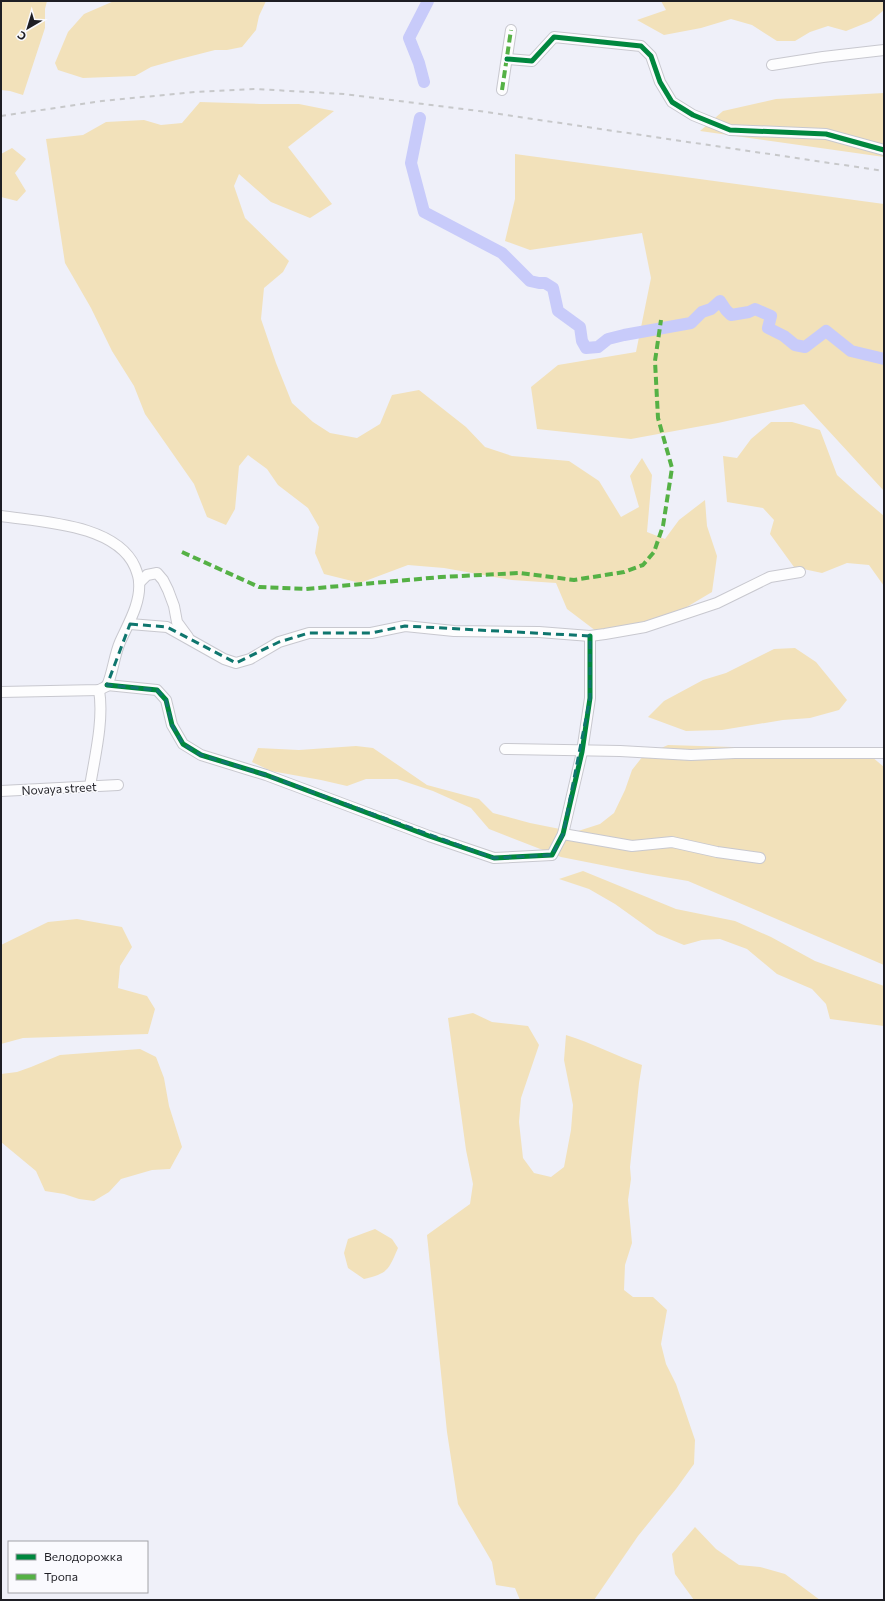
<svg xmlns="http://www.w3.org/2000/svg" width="885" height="1601" font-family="Commissioner,sans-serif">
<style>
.green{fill:#f2e1ba}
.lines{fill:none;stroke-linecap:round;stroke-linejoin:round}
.river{stroke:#c8cbfa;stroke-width:12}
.minor-casing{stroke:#c8c8cf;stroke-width:12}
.minor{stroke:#fdfdfe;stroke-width:10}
.rail{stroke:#c7c8ca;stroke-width:2;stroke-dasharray:5 5;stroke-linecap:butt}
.quiet{stroke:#55b145;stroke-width:4;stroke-dasharray:8 4;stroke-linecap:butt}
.cycleway-casing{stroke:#fafafe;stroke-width:8}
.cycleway{stroke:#00873e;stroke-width:5}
.marked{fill:none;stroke:#0f766e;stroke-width:3;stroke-dasharray:8 5;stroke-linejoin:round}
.labels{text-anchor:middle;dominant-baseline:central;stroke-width:3;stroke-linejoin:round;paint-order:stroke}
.street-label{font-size:12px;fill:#1e1e24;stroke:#fafafe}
</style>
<rect width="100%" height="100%" fill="#eff0f9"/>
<g class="green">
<path d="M1,1H47L45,9V28L23,95L10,91L1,90Z"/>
<path d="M114,1H266L259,16L256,30L242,47L227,50H215L176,60L151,67L135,76L83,78L58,70L55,63L68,32L84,14Z"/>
<path d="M661,1H884V10L871,21L846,31L828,26L810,32L795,41H777L752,25L731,19L701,28L664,35L637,20L666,10Z"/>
<path d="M884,93V157L700,131L723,111L776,99Z"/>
<path d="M200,102L260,104H299L334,111L288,147L332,204L310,218L271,202L239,174L234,186L245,218L289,261L283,272L264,288L261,319L276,363L292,403L313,422L330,433L357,438L380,424L392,395L419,390L466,427L485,447L512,456L569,461L599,481L621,517L639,507L630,476L642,458L652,475L647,532L665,539L679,520L705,500L707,526L717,556L712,592L680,611L632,633L596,631L567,609L556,583L512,580L444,568L408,565L360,583L324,574L315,553L319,527L308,508L278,485L267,469L248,455L239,466L235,509L226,525L207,517L194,484L145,414L134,386L112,351L91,308L65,263L46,139L83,135L106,122L144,120L161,125L182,123Z"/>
<path d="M12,148L26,159L15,173L26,191L17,201L1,197V154Z"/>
<path d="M515,154L884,204V491L804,404L718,423L631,439L537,429L531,387L558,365L636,352L651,278L642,233L530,250L505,241L515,199Z"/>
<path d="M771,422H792L820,430L837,475L857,493L884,516V586L869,565L847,563L822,573L794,567L770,534L774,520L763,508L727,502L723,456L737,458L751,439Z"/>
<path d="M795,648L816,662L847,700L839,710L810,718L783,720L722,730L686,731L648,717L664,701L703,680L726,673L774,649Z"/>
<path d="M668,745L865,751L884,767V965L688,881L647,874L561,857L489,829L471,808L433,791L397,779H366L347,786L321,780L271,771L252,762L258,748L299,750L356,746L373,748L427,785L479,799L493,813L530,823L575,832L600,824L614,813L625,790L632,770L643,756Z"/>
<path d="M583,871L676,909L735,921L771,937L815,961L884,986V1026L830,1019L826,1004L812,989L777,974L747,949L720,939L702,940L684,945L657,934L615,904L589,889L559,879Z"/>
<path d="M77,919L122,927L132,947L120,966L118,988L147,996L155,1009L148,1034L23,1038L1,1044V945L48,922Z"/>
<path d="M473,1013L492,1022L528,1026L539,1045L521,1098L519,1122L523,1158L534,1173L551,1177L564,1167L571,1130L573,1105L564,1060L566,1035C592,1043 617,1056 642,1065L639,1083L630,1167L631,1179L628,1200L632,1243L625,1265L624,1290L633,1297H653L667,1310L661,1344L666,1364L676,1384L695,1440L694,1464L676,1489L638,1536L594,1600H520L515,1588L496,1585L492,1562L458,1504L447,1432L427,1235L470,1204L473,1184L466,1150L448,1018Z"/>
<path d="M140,1049L156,1057L164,1078L169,1106L182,1147L170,1169L152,1170L121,1179L109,1192L94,1201L79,1199L64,1194L45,1191L36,1171L1,1142V1074L17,1072L31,1067L60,1055Z"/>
<path d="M375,1229L392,1239L398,1248C388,1271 388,1273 364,1279L348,1268L344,1253L348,1239Z"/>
<path d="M695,1527L716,1549L739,1565L760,1567L785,1574L820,1600H694L675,1574L672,1554Z"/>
</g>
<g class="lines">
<g class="river">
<path d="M424,82L419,63L409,38L428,1"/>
<path d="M420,118L411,163L424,212L502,253L530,281L539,283H545L553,288L558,311L580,327L582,341L586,348L598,347L608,339L624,335L691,323L702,312L711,309L720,301L726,310L731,315L749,312L755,309L771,316L768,328L784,336L795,345L805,347L826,331L851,351L884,359"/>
</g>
<defs>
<g id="minor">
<path d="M507,59L532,61L554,37L641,46L651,56L660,82L672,102L693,115L730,130L826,134L884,150"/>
<path d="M772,65L823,57L884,50"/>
<path d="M502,90L511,30"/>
<path d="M1,516C41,522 116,524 135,567C137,572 139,577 139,582C141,603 128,624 120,642C114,656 113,672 107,686L99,690L1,692"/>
<path d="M140,582L147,575L157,573L163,580L168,590L174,606L177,622L188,637"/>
<path d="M130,624L167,627L224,659L236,663L250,659L279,642L309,633H371L405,626L454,631L539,632L590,636L605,634L645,627L717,603L770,577L800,572"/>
<path d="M107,685L157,690L166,700L172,725L183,744L201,755L266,775L429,836L494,858L552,855L563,834L582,752L590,698V636"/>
<path d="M505,749L620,751L691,755L735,753H884"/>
<path d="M90,786C95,756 104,719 99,690"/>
<path d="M1,791L118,785"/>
<path d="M563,834L632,846L672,842L717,852L760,858"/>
</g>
</defs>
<use href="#minor" class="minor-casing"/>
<use href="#minor" class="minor"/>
<path class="rail" d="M1,116L102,101L195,92L255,89L344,94L479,111L884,171"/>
<g class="quiet">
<path d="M502,90L511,30"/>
<path d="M182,552L259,587L306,589L441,577L520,573L574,580L624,572L643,565L654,552L663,526L672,468L658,418L655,361L661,320"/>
</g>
<defs>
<g id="cycleway">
<path d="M507,59L532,61L554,37L641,46L651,56L660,82L672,102L693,115L730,130L826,134L884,150"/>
<path d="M107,685L157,690L166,700L172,725L183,744L201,755L266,775L429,836L494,858L552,855L563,834L582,752L590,698V636"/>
</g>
</defs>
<use href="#cycleway" class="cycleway-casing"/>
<use href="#cycleway" class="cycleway"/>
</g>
<path class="marked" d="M130,624L167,627L236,663L279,642L309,633H371L405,626L590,636V698L563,834L552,855L494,858L266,775L201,755L183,744L172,725L166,700L157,690L107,685Z"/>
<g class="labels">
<g class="street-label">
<text transform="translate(59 788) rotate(-3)">Novaya street</text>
</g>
</g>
<rect width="885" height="1601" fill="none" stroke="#1e1e24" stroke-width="4"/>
<rect x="8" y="1541" width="140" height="52" fill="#fafafe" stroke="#a2a2a7"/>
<rect x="16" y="1554" width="20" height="6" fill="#00873e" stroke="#a2a2a7"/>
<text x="44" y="1561" font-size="12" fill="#1e1e24">Велодорожка</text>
<rect x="16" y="1574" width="20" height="6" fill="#55b145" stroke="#a2a2a7"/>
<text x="44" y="1581" font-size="12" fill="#1e1e24">Тропа</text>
<g transform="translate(28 28) rotate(218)" stroke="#fafafe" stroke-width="3" paint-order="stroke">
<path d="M0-3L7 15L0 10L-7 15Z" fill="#1e1e24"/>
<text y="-6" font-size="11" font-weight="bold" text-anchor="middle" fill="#1e1e24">С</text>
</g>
</svg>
